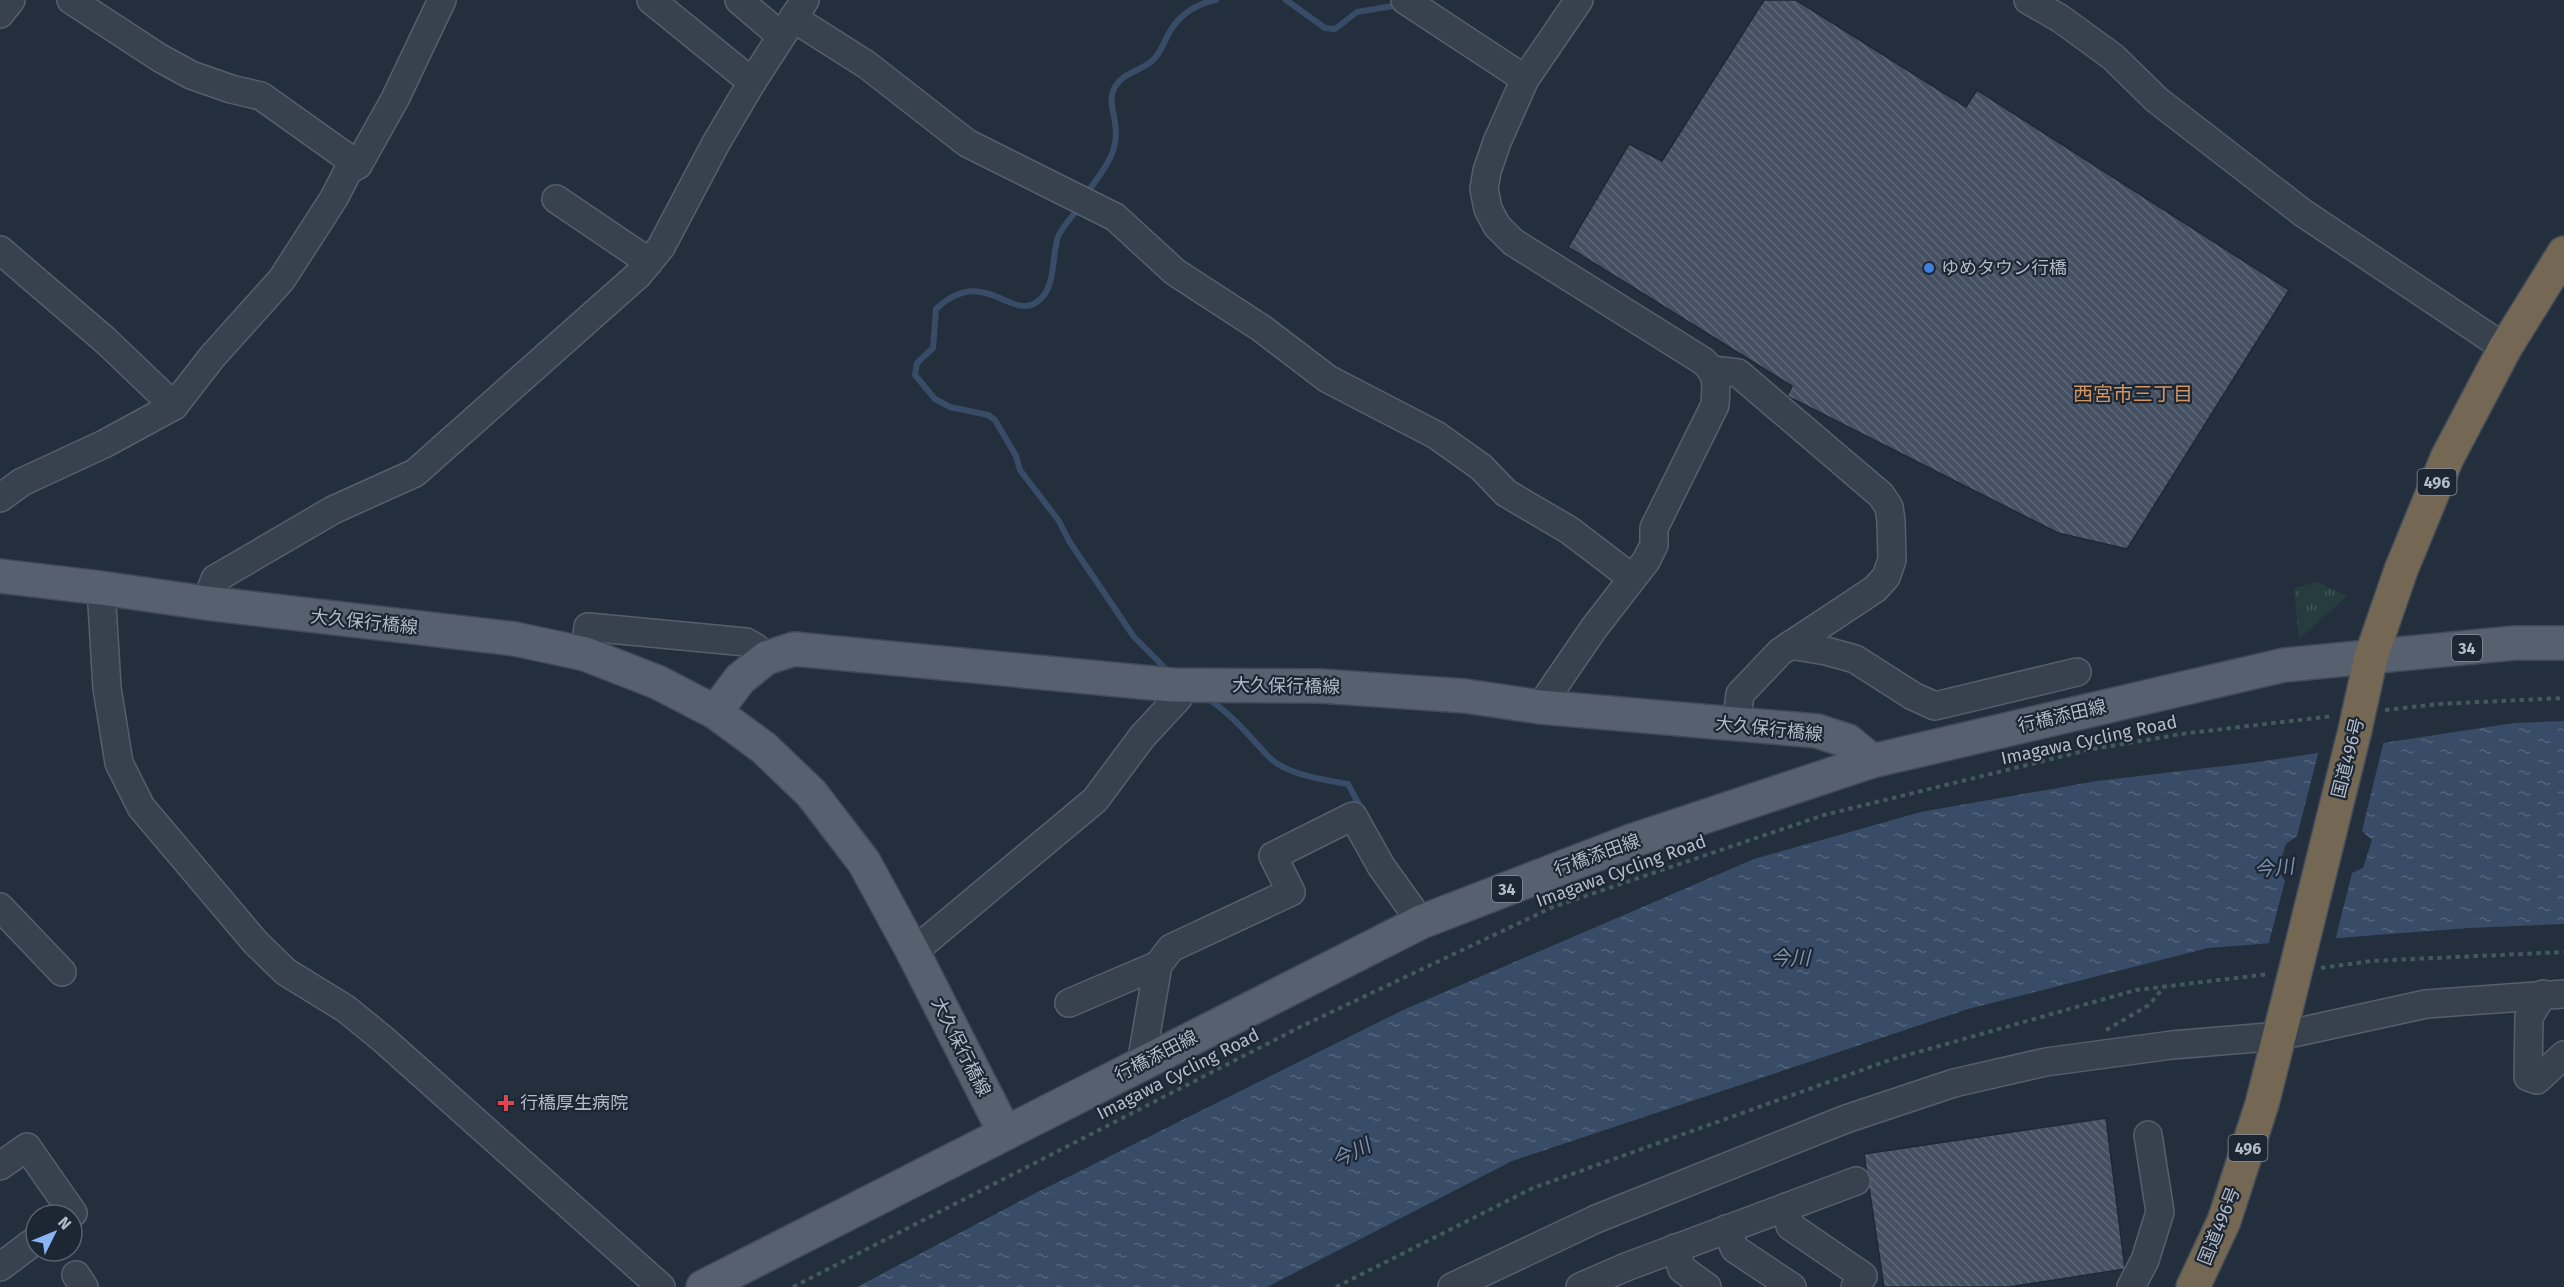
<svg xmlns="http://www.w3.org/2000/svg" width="2564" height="1287" font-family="'Fira Sans','Noto Sans JP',sans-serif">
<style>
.park{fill:url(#park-tufts)}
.water{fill:url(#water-ripples)}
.pier{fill:#242f3e}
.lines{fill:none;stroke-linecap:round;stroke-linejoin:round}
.stream{stroke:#394c67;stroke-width:6}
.building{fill:url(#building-back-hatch);stroke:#1f2835;stroke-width:1.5}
.minor-casing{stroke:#565f6c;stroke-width:30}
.major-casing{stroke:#414a57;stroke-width:36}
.highway-casing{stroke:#434c59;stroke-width:36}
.path{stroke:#44595c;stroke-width:4;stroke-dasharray:4.5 4.5;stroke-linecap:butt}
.minor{stroke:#38414e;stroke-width:27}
.major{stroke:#56606e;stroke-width:33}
.highway{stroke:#746855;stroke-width:33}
.highway-bridge-casing{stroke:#434c59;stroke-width:36;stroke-linecap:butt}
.highway-bridge{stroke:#746855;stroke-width:33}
.shop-dot{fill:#3f7fe0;stroke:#1d2633;stroke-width:2}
.health-dot{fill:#e0444e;stroke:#1d2633;stroke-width:2}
.labels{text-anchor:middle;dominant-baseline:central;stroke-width:4.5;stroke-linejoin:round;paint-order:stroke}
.shield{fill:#1d2633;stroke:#878f9c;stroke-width:1.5}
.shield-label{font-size:16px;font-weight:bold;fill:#b4bcc9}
.poi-label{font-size:18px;fill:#b4bcc9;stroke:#1d2633;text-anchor:start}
.street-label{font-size:18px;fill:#b4bcc9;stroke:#1d2633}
.neighbourhood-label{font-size:20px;fill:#d59563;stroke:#1d2633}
.water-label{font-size:20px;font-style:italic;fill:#7c92b1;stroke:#1d2633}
</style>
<defs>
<pattern id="park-tufts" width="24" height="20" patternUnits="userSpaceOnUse" patternTransform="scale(1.5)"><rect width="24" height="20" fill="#263c3f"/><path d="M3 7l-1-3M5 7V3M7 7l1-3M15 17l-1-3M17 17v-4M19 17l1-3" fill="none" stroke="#435659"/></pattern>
<pattern id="water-ripples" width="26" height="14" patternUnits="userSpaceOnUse" patternTransform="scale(1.5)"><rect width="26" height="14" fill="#394c67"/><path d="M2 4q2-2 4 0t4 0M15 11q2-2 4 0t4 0" fill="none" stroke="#53647b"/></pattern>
<pattern id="building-back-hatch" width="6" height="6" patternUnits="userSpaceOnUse" patternTransform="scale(1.5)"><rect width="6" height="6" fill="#455162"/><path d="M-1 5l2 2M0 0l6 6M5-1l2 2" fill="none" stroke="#5d6877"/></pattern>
</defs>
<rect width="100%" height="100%" fill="#242f3e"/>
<path class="park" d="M2318,582L2347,596L2299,639L2294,588Z"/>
<path class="water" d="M2564,721V924L2468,928L2208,948L1968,1009L1512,1161L1267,1287H857L1024,1199L1403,1010L1754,859L1921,812L2097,781L2258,762L2514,723Z"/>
<path class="pier" d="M2384,740L2362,831L2372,840L2363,868L2352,873L2335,941L2268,946L2285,881L2278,869L2286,844L2297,836L2319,750Z"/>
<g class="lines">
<g class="stream">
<path d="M1286,0L1325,28L1335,29L1357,12L1399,5"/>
<path d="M1087,193C1103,170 1120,153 1115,123C1114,112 1109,102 1113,91C1120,73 1139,72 1152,61C1161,53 1163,44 1169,33C1179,15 1196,4 1216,0"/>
<path d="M1079,207C1073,216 1062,227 1058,237C1051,257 1057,288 1037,302C1010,321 984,264 936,309L933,348L917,363L915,375L935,399L950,407L988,415L995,420L1016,456L1020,470L1059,521L1069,541L1134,637L1166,669"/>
<path d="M1208,699C1232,714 1249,736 1269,757C1287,775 1324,780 1348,784L1362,810"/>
</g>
</g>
<g class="building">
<path d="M1764,0H1796L1966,107L1977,90L2289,290L2127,549L2058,533L1787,396L1792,386L1568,247L1629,144L1662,161Z"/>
<path d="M2106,1118L2125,1269L2009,1287H1884L1864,1154Z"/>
</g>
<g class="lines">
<defs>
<g id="minor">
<path d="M71,0L160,58L191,75L231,89L261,96L358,165"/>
<path d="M651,0L752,82"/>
<path d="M739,0L781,36"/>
<path d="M1405,0L1525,79"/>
<path d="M2028,0L2061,19L2113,57L2157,100L2303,213L2505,348"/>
<path d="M0,14L11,0"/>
<path d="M793,18L867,65L967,143L1115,217L1175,272L1261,328L1328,379L1436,435L1481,467L1506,493L1569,530L1632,578"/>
<path d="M556,199L649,262"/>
<path d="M0,250L105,340L174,406"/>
<path d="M1713,370L1738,373L1881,495L1889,507L1891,521L1892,560L1886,577L1875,589L1780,652L1740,694L1736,725"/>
<path d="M0,498L22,482L104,444L174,406L212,357L282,279L334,198L348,171L358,165L395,99L442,0"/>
<path d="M101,588L107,688L119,763L141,807L256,943L286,972L346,1009L384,1040L661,1287"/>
<path d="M206,603L215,579L333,510L415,473L638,275L661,247L716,143L752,82L805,0"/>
<path d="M1790,645L1826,651L1855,659L1913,696L1935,706L2077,672"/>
<path d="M585,654L588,627L746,642L755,647L766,658"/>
<path d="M1540,707L1594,628L1646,561L1654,545V528L1715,405C1716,385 1719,375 1703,361L1513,242L1497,226L1488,209L1484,189L1487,171L1497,142L1525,79L1579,0"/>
<path d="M0,907L62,972"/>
<path d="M913,952L1095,800L1142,737L1179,697L1173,685"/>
<path d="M2543,994L2529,1017L2528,1077L2537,1080L2564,1055"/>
<path d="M1069,1003L1158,965"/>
<path d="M1141,1064L1158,965L1171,948L1291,892L1273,856L1353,816L1381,866L1421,922"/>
<path d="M0,1166L27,1147L73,1213L70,1215"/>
<path d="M1786,1207L1790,1226L1863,1276L1855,1287"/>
<path d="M1726,1229L1735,1249L1792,1287"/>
<path d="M1675,1248L1682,1269L1707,1287"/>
<path d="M0,1267L36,1240"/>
<path d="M76,1275L84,1287"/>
<path d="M1452,1287L1596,1219L1846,1119L1954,1083L2046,1062L2172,1045L2280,1036L2426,1004L2564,994"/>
<path d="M1580,1287L1626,1267L1856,1181"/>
<path d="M2131,1287L2145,1260L2160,1212L2148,1135"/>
</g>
<g id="major">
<path d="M0,576L101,588L206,603L515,639L585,654L657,682L715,712L764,748L811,793L864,862L913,952L1005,1133"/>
<path d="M715,712L740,679L766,658L794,649L1173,685L1321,686L1465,696L1540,707L1817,731L1848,741L1872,761"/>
<path d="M703,1287L1421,922L1631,841L1872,761L2284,665L2514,643H2564"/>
</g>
<g id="highway">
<path d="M2355,730L2371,657L2401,570L2447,458L2505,348L2564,253"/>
<path d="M2193,1287L2224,1221L2262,1104L2287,1005"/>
</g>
</defs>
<use href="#minor" class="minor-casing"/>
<use href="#major" class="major-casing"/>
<use href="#highway" class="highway-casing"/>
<g class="path">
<path d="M2385,710L2439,704L2564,698"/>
<path d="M2321,968L2371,961L2564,952"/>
<path d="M2106,1030L2149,1005L2164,987"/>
<path d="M793,1287L1300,1027L1553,907L1824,815L2088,750L2181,734L2333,716"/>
<path d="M1336,1287L1533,1188L1890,1060L2136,990L2269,974"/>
</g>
<use href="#minor" class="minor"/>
<use href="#major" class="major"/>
<use href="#highway" class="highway"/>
<defs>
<path id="highway-bridge" d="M2287,1005L2355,730"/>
</defs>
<use href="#highway-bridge" class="highway-bridge-casing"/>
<use href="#highway-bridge" class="highway-bridge"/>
</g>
<circle class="shop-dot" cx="1929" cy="268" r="6"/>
<path class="health-dot" d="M503 1094h6v6h6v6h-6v6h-6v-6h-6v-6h6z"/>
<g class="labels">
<g class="shield">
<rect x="2417.5" y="469" width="39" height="26" rx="4.5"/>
<rect x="2452" y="635" width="30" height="26" rx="4.5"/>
<rect x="1492" y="876" width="30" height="26" rx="4.5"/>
<rect x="2228.5" y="1135" width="39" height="26" rx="4.5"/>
</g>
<g class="shield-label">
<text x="2437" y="482">496</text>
<text x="2467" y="648">34</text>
<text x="1507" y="889">34</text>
<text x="2248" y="1148">496</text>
</g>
<g class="poi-label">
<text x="1941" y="268">ゆめタウン行橋</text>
<text x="520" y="1103">行橋厚生病院</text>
</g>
<g class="street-label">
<text transform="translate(364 622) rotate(6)">大久保行橋線</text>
<text transform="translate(1286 686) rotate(1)">大久保行橋線</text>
<text transform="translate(2062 716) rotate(-13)">行橋添田線</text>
<text transform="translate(1769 729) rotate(6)">大久保行橋線</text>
<text transform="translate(2089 740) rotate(-12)">Imagawa Cycling Road</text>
<text transform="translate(2348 758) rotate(-76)">国道496号</text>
<text transform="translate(1597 855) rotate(-20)">行橋添田線</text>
<text transform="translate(1621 871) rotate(-20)">Imagawa Cycling Road</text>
<text transform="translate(961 1047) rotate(63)">大久保行橋線</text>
<text transform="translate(1156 1056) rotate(-27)">行橋添田線</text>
<text transform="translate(1178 1074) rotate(-27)">Imagawa Cycling Road</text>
<text transform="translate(2219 1226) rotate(-68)">国道496号</text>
</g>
<g class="neighbourhood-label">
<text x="2133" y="394">西宮市三丁目</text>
</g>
<g class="water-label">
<text transform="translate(2274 868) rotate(-6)">今川</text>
<text x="1790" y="958">今川</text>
<text transform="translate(1351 1153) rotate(-27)">今川</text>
</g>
</g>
<g transform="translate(54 1233) rotate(47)"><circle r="28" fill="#1d2633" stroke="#59626f" stroke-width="1.5"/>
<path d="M0-4.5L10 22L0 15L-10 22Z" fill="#8ab4f8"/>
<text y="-9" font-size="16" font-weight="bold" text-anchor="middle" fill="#b4bcc9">N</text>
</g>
</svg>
